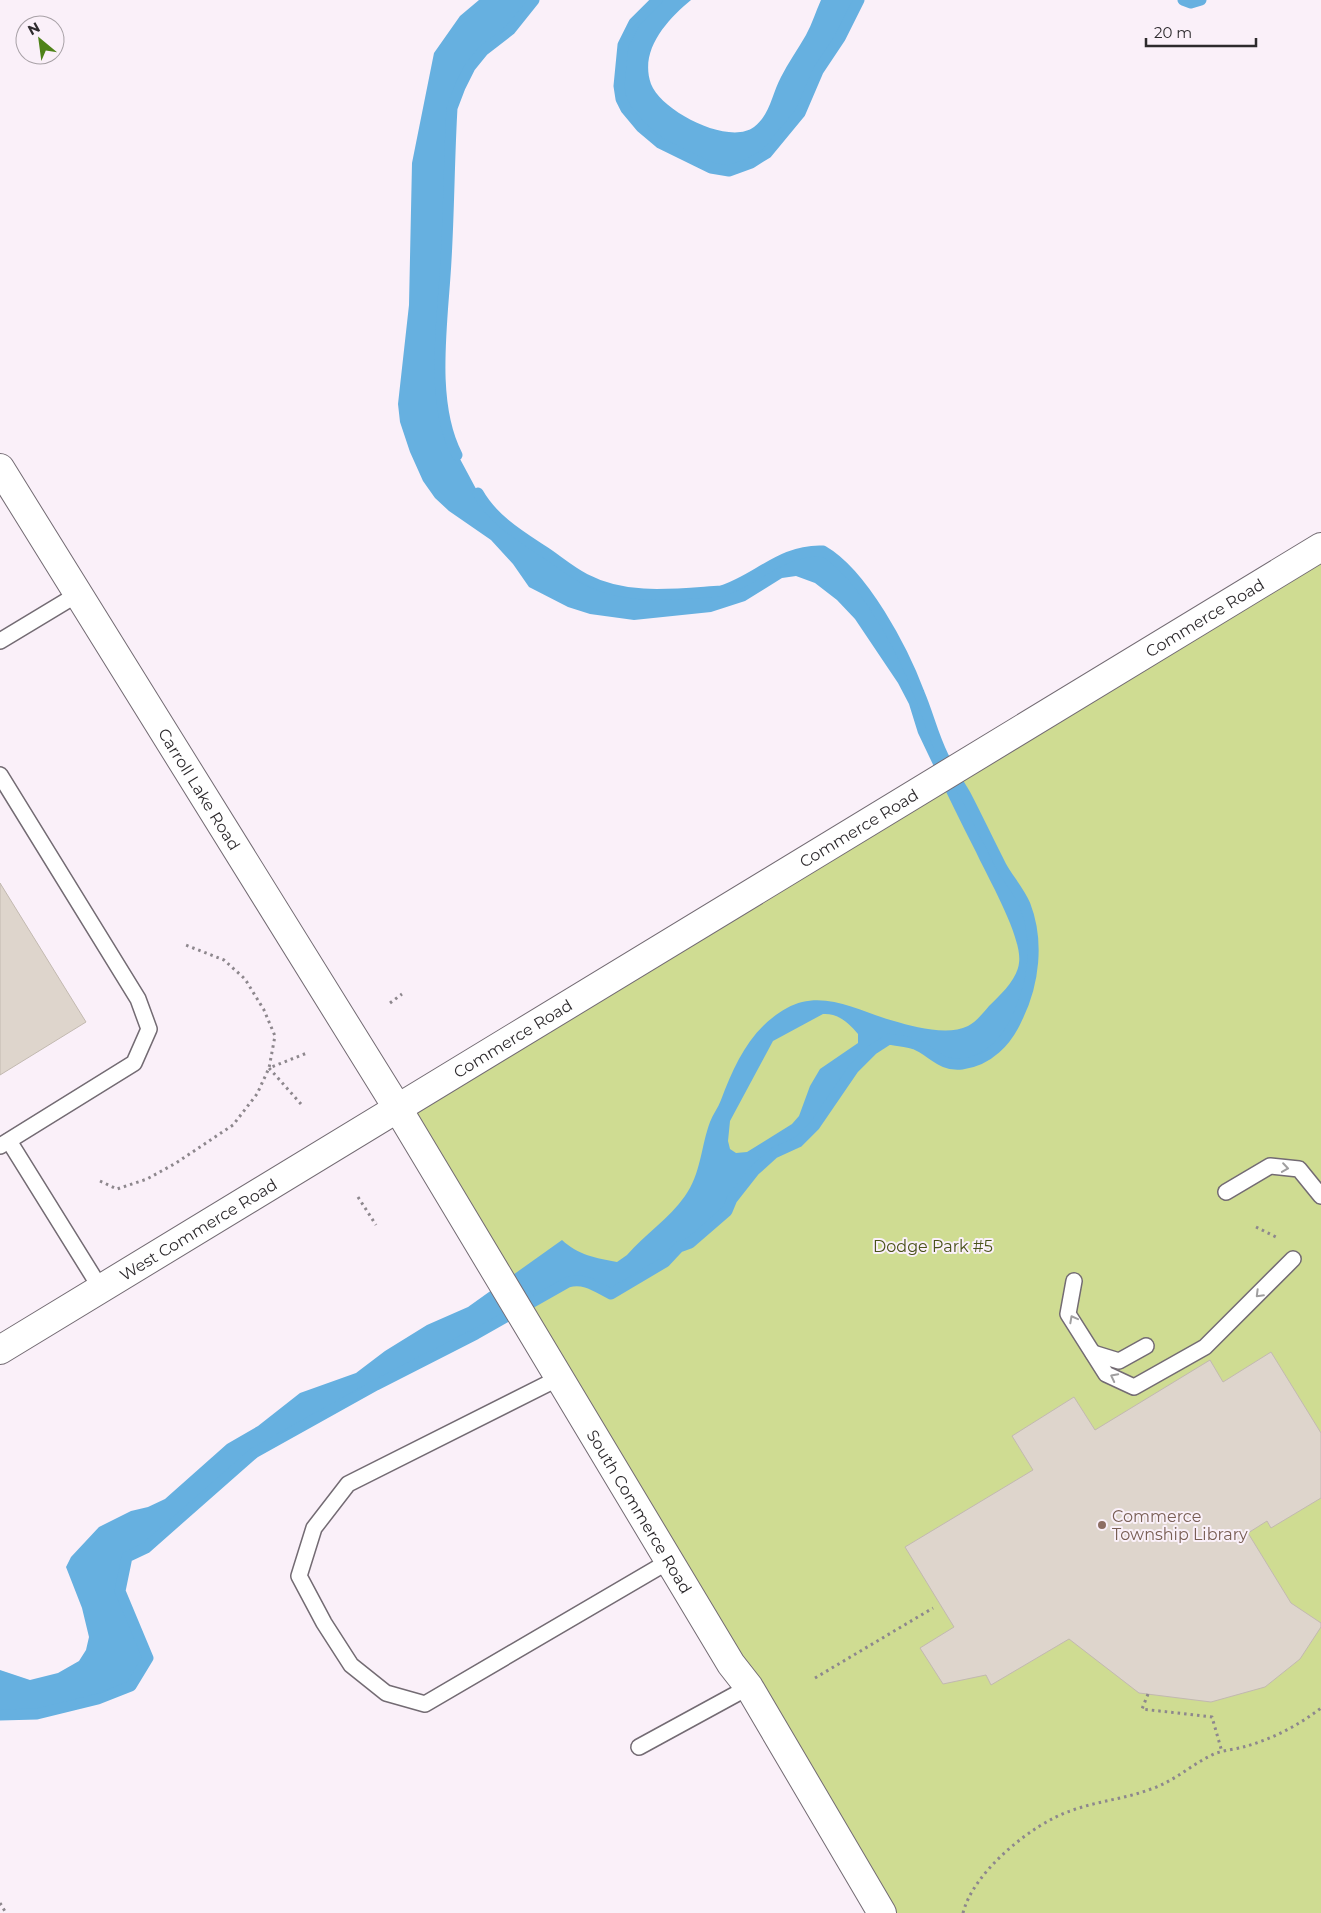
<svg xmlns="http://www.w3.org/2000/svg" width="1321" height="1913" font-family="Montserrat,sans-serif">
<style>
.green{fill:#cfdc92}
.water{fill:#66b0e0;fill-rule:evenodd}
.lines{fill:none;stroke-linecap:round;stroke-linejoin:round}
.stream{stroke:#66b0e0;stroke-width:11}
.building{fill:#ded5cc;stroke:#c2b9b0}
.service-casing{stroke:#736b73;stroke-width:18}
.tertiary-casing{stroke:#736b73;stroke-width:30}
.secondary-casing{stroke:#736b73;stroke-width:30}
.path{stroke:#8d878d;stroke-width:3;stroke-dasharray:2.5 4;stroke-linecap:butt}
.service{stroke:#fff;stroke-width:15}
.tertiary{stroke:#fff;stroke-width:28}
.secondary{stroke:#fff;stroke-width:28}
.oneway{stroke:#a09fa0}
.education-dot{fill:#8d6e63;stroke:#faf0f9;stroke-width:2}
.labels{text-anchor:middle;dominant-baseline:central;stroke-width:4;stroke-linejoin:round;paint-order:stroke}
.street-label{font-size:16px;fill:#2d2a2d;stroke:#faf0f9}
.park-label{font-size:16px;fill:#4a521a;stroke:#faf0f9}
.education-label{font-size:16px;fill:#785e54;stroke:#faf0f9;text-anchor:start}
</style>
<rect width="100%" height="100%" fill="#faf0f9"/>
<path class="green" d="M1321,557V1913H888L406,1110Z"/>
<g class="water">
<path d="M479,0H534L510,30L483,51L470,67L460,87L452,108L441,322V401L444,422L452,444L482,500L514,532L583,578L600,586L629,593L659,595L721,591C756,581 781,549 823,551C863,574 903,650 919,693C929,716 934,740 946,763C952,774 959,785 966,796C978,819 989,843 1001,866C1008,879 1019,891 1025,905C1040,941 1034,984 1018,1018C1007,1041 988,1061 962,1064C942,1067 932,1051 915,1044C907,1041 897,1041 889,1039L873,1049L854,1068L815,1125L798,1142L774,1153L754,1171L732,1199L727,1211L690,1243L679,1247L665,1262L611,1294C597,1287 584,1277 568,1282L476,1334L376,1385L254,1453L146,1548L126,1557L120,1591L148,1658L131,1686L98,1699L37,1714L0,1715V1670L30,1680L58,1673L79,1661L86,1650L89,1637L82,1608L66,1567L71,1557L99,1527L131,1511L148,1507L165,1499L227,1444L258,1426L300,1393L356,1373L385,1351L427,1325L468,1307L562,1240C578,1255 596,1258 617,1262L627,1255C645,1234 669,1219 685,1196C701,1174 701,1146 710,1122C713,1114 718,1108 721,1100C735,1063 751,1028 787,1008C823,988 860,1012 894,1021C914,1027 948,1036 968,1026C976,1022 983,1013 989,1006C1000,995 1017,980 1019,963C1023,938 987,876 976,852C956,813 937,773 918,733L909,704L898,683L855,619L837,600L815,583L796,576L782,578L745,601L711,612L634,620L590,614L568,607L529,587L513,564L491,540L449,511L435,498L423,481L410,452L400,422L398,404L409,305L412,163L434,53L460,16ZM823,1014C838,1013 849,1023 858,1034V1043L820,1069L810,1086L799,1116L792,1124L747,1152L736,1153L730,1149L728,1141L730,1121L773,1041Z"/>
<path d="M657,0H691C667,20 639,50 651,84C661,111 729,146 754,127C770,115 772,94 781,77C788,63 798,49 806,35C812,24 816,11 821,0H859L840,38L818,71L800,113L767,153L751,163L729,171L711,168L660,143L641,127L626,109L621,99L619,86L623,45L634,23Z"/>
</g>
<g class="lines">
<g class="stream">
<path d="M657,0L634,23L623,45L619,86L621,99L626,109L641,127L660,143L711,168L729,171L751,163L767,153L800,113L818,71L840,38L859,0"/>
<path d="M1183,0L1191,3L1201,0"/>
<path d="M457,455C429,401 443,320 446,260C449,210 449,159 452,108L460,87L470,67L483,51L510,30L534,0"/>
<path d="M0,1715L37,1714L98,1699L131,1686L148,1658L120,1591L127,1557L146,1548L254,1453L376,1385L476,1334L568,1282C584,1277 597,1287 611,1294L665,1262L679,1247L690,1243L727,1211L732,1199L754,1171L774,1153L798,1142L815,1125L854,1068L872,1050L889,1039C897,1041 907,1041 915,1044C932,1051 942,1067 962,1064C988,1061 1007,1041 1017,1018C1034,984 1039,941 1025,905C1019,891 1008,879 1001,866C989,843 978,819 966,796C958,782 949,770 943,756C933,736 928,714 919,693C903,650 863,574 823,551C781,549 756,581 721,591C675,594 627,601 585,579C569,571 555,558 540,549C517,534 492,518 478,493"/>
</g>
</g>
<g class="building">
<path d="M0,883L86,1022L0,1075Z"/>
<path d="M1271,1352L1321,1433V1498L1271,1528L1267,1521L1248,1533L1291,1603L1321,1623V1627L1300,1659L1265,1687L1211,1702L1139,1693L1069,1639L991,1685L986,1675L943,1684L920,1648L954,1627L905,1547L1033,1470L1012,1436L1074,1397L1095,1430L1210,1360L1223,1382Z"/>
</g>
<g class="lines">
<defs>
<g id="service">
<path d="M0,641L78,594"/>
<path d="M0,775L138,999L149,1029L134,1063L0,1146"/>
<path d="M9,1141L101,1289"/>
<path d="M1226,1192L1270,1166L1299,1169L1321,1196"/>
<path d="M1074,1281L1068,1314L1106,1374L1134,1387L1205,1347L1293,1259"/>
<path d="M1093,1353L1119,1361L1146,1346"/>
<path d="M559,1378L348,1484L314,1528L299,1576L324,1623L351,1665L386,1693L425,1704L671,1560"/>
<path d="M639,1747L749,1687"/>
</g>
<g id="tertiary">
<path id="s1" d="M0,468L398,1109L731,1664L749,1687L882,1913"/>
</g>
<g id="secondary">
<path id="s2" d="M0,1350L1321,547"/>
</g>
</defs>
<use href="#service" class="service-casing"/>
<use href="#tertiary" class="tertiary-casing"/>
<use href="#secondary" class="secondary-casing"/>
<g class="path">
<path d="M390,1003L402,994"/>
<path d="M301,1104L269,1068L307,1053"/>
<path d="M100,1181L117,1189L147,1179L176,1163L233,1125L257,1094L269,1068L275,1036L264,1010L245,979L224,960L183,944"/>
<path d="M358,1197L376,1225"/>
<path d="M1256,1227L1278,1238"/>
<path d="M815,1678L933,1608"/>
<path d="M1148,1694L1142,1709L1212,1717L1222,1752"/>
<path d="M0,1903L6,1913"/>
<path d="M963,1913C973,1872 1032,1824 1070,1811C1097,1801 1125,1799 1151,1789C1175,1781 1192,1764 1214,1754C1224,1750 1237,1749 1247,1746C1274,1738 1299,1725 1321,1708"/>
</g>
<use href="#service" class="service"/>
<use href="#tertiary" class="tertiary"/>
<use href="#secondary" class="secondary"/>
</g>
<defs><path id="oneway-chevron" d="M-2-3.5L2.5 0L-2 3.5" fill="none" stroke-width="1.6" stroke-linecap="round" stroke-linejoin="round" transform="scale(1.25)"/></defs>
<g class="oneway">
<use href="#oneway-chevron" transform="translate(1285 1168) rotate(8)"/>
<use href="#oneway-chevron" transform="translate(1259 1294) rotate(135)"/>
<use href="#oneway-chevron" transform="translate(1073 1319) rotate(-118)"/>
<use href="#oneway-chevron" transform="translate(1114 1377) rotate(-153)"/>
</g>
<circle class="education-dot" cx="1102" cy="1525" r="5"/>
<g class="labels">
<g class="street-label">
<text stroke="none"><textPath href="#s2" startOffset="1410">Commerce Road</textPath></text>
<text stroke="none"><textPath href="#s1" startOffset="378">Carroll Lake Road</textPath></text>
<text stroke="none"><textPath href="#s2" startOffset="1005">Commerce Road</textPath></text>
<text stroke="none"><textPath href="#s2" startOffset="600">Commerce Road</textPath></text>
<text stroke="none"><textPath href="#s2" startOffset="232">West Commerce Road</textPath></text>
<text stroke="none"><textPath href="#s1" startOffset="1224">South Commerce Road</textPath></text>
</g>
<g class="park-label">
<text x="933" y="1246">Dodge Park #5</text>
</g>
<g class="education-label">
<text x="1112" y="1516">Commerce<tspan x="1112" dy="18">Township Library</tspan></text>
</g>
</g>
<g transform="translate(40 40) rotate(331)"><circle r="24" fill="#faf0f9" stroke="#a8a1a7"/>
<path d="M0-4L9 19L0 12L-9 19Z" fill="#4e8218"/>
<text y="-8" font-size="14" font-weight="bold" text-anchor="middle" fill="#2d2a2d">N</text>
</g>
<path d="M1146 38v8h110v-8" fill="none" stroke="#2d2a2d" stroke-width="2.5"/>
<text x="1154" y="38" font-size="15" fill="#2d2a2d" stroke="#faf0f9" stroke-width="4" paint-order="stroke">20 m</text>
</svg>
